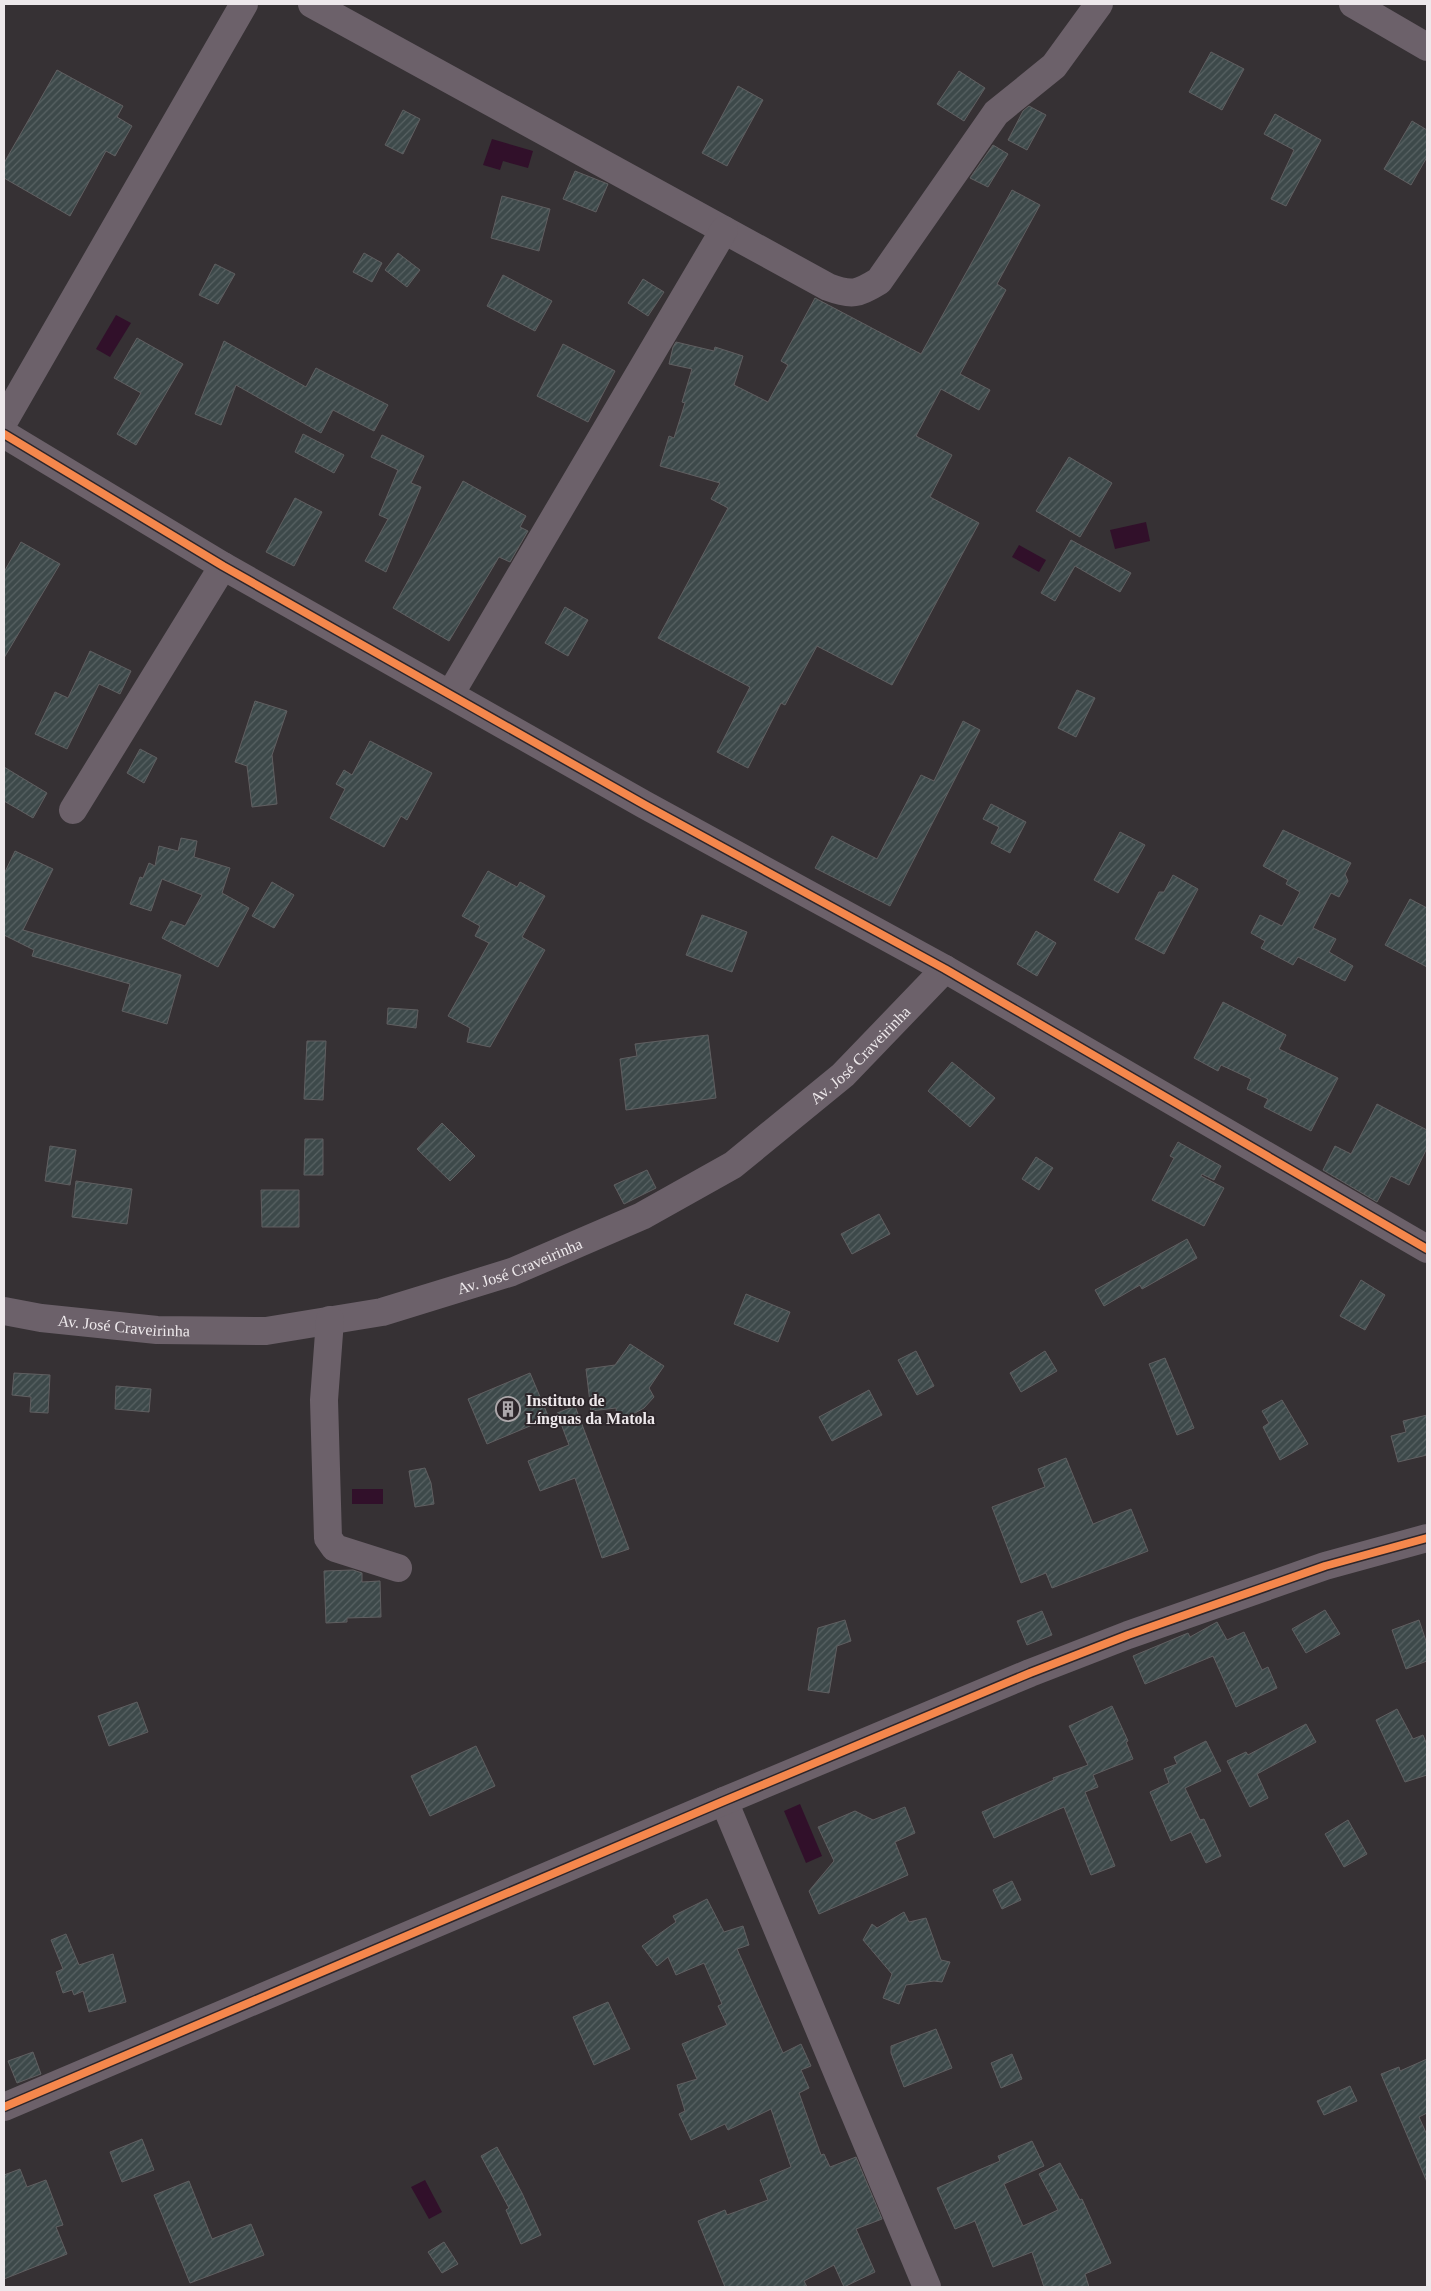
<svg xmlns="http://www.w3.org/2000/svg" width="1431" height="2291" font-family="Georgia,serif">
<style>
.water{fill:#31102a}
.building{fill:url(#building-hatch);stroke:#605f61}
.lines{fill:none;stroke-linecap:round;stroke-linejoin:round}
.minor{stroke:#6c616a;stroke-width:28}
.cycleway-casing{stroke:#2d262a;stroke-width:11}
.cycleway{stroke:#f5874c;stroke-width:8}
.labels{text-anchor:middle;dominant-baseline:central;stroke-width:4;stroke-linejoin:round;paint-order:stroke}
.street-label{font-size:16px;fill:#ede8eb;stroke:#2d262a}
.poi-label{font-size:16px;font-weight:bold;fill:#ede8eb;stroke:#2d262a;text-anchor:start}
</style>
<defs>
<pattern id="building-hatch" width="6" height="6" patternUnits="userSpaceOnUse" patternTransform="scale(1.25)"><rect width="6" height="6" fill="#3d494a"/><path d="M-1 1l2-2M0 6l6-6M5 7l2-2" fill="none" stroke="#596364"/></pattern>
</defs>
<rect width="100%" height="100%" fill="#363134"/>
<g class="water">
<path d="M492,139L533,151L528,168L503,161L500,170L483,165Z"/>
<path d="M116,315L131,323L110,357L96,349Z"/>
<path d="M1146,522L1150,541L1115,549L1110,530Z"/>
<path d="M1019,545L1046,560L1039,572L1012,557Z"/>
<rect x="352" y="1489" width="31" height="15"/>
<path d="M800,1804L822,1856L806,1863L784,1811Z"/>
<path d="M425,2180L442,2212L429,2219L411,2187Z"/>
</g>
<g class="building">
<path d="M1211,52L1244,69L1222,110L1189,92Z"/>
<path d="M57,70L123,106L117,117L132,126L115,156L106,151L70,216L4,178V163Z"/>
<path d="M959,71L985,88L964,121L937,104Z"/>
<path d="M738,86L763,100L727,166L702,153Z"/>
<path d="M1029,106L1046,115L1027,150L1008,140L1023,111Z"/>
<path d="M403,110L420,119L403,154L385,145Z"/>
<path d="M1275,114L1321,140L1286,206L1271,199L1294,150L1264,134Z"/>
<path d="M1412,121L1427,130V157L1411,185L1384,169Z"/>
<path d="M993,145L1008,154L988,187L970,178Z"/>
<path d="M575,171L608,184L596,212L563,199Z"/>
<path d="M1012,190L1040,205L997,284L1006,290L960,374L990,390L979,410L941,389L916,436L952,455L930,497L979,523L892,685L817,646L785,705L781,703L748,768L717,752L750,687L658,638L728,508L711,499L720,483L660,466L669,436L674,438L685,403L682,402L692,369L669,364L673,347L676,342L714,351L715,347L743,356L734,385L768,402L788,365L781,361L815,298L921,354Z"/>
<path d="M502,196L550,209L539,251L491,238Z"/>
<path d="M364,253L382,263L372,282L353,272Z"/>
<path d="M398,253L420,270L407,287L385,270Z"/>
<path d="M215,264L235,274L218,304L199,295Z"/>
<path d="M503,275L552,301L535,331L487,306Z"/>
<path d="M643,279L664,292L648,316L628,303Z"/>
<path d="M137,338L183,364L136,445L117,434L141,393L114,378Z"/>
<path d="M224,341L306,387L316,368L388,405L374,431L333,410L321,433L236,385L221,425L195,414Z"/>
<path d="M563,344L615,371L588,422L537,396Z"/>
<path d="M303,434L344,455L334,473L295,452Z"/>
<path d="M382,435L424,456L411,483L421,487L386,572L365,561L388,519L379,515L398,470L371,457Z"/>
<path d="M1069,457L1112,483L1080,537L1036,511Z"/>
<path d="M463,481L526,516L520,527L528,531L510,562L499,557L449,641L393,608Z"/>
<path d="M295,498L322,512L294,566L266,552Z"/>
<path d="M1071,540L1131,573L1120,592L1075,566L1055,601L1041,593Z"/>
<path d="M21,542L60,564L4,658V572Z"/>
<path d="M565,607L588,620L568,656L545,643Z"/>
<path d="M90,651L131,671L120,694L99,684L67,749L35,734L55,692L68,698Z"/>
<path d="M1077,690L1095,698L1076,737L1058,728Z"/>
<path d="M255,701L287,711L272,755L277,804L252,807L247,766L235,762Z"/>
<path d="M963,721L980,730L890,906L815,868L832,836L877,859L921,775L934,781Z"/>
<path d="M370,741L432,773L407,820L401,816L384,847L330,818L345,789L336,784L344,770L352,775Z"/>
<path d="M140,749L157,758L144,783L127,773Z"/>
<path d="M4,767L47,793L33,818L4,801Z"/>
<path d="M991,804L1026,822L1010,853L991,843L999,827L983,819Z"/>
<path d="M1283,830L1351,863L1345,874L1348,881L1339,897L1331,893L1313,928L1336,939L1329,952L1353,966L1345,981L1298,957L1293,965L1261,948L1265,941L1251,933L1260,915L1282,926L1300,892L1286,884L1288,880L1263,866Z"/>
<path d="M1120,832L1145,845L1118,893L1094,880Z"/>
<path d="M181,838L197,841L194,857L230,868L222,893L249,908L218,967L162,938L171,921L185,926L202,895L162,879L151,911L130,904L140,877L143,878L149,863L155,866L159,846L178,851Z"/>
<path d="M15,851L53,869L23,930L181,975L167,1024L122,1011L130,984L32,956L34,950L4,935V874Z"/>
<path d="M488,871L517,887L520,882L545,896L522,937L545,950L490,1047L467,1042L470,1028L448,1016L489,943L475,936L480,926L462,916Z"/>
<path d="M1173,875L1198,889L1164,954L1135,939L1159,892H1164Z"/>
<path d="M272,882L294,895L274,928L252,916Z"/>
<path d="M1410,899L1427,908V967L1385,945Z"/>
<path d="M702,915L747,932L732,972L686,955Z"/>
<path d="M1036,931L1056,943L1037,976L1017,964Z"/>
<path d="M1223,1002L1286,1035L1279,1049L1338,1078L1311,1131L1264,1107L1268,1099L1247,1089L1251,1079L1221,1065L1218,1071L1194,1058Z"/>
<path d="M388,1008L418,1010L416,1028L387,1024Z"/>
<path d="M708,1035L716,1098L626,1110L620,1059L637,1056L635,1044Z"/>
<path d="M307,1041H326L323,1100L304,1099Z"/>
<path d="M952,1062L995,1098L970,1127L928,1091Z"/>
<path d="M1377,1104L1427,1130V1148L1409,1185L1391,1176L1377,1202L1323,1170L1335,1146L1351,1154Z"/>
<path d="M442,1123L475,1156L450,1181L417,1149Z"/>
<path d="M305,1139H323V1175H304Z"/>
<path d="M1178,1142L1221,1166L1214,1180L1202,1174L1201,1176L1224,1188L1204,1226L1152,1200L1174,1158L1170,1156Z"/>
<path d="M50,1146L76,1150L70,1185L45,1181Z"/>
<path d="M1036,1157L1053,1168L1039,1190L1022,1179Z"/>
<path d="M647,1170L656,1188L624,1204L614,1185Z"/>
<path d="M76,1181L132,1189L127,1224L72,1217Z"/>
<path d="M261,1190H299V1227H262Z"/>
<path d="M879,1214L890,1234L852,1254L841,1234Z"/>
<path d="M1187,1239L1197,1258L1142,1289L1140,1285L1104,1306L1095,1290Z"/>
<path d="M1361,1280L1385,1295L1365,1330L1340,1316Z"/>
<path d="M746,1294L790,1312L778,1342L734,1324Z"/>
<path d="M630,1344L664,1366L649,1388L654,1397L644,1408L617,1423L616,1408L591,1411L586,1369L615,1365Z"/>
<path d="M916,1351L934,1386L917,1395L898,1360Z"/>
<path d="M1045,1351L1057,1371L1021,1392L1010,1373Z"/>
<path d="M1165,1358L1194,1428L1177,1435L1149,1364Z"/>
<path d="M14,1373L50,1375L48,1413L30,1412L31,1397L12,1395Z"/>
<path d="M530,1373L549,1418L487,1444L468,1399Z"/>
<path d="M116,1386L151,1389L149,1412L115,1409Z"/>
<path d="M869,1390L882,1415L832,1441L819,1417Z"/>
<path d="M1282,1400L1308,1444L1280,1460L1263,1427L1269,1423L1262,1411Z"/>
<path d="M575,1406L629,1549L602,1558L575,1478L540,1491L528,1461L569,1445L557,1413Z"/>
<path d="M1427,1415V1455L1398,1462L1391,1436L1406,1432L1403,1421Z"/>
<path d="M1066,1458L1093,1524L1131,1509L1148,1551L1052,1588L1046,1573L1021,1583L992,1507L1045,1487L1038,1469Z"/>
<path d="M425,1468L431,1483L434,1504L415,1507L409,1471Z"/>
<path d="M353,1570L362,1573V1582L380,1581L381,1617L347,1618V1622L326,1623L324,1571Z"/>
<path d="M1325,1610L1340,1634L1306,1653L1292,1629Z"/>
<path d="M1042,1611L1052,1635L1027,1645L1017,1621Z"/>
<path d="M845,1620L851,1641L837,1646L829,1693L808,1690L818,1628Z"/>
<path d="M1419,1620L1427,1644V1661L1406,1669L1392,1630Z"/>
<path d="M1217,1622L1227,1640L1244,1632L1262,1670L1268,1667L1277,1688L1236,1707L1213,1656L1145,1684L1133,1656L1188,1633L1190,1637Z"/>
<path d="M137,1702L148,1732L109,1746L98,1716Z"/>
<path d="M1112,1706L1128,1741L1126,1742L1133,1759L1093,1775L1098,1787L1085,1792L1115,1866L1091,1875L1064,1807L994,1838L982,1812L1054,1780L1053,1778L1088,1765L1069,1726Z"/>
<path d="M1397,1709L1413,1739L1423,1735L1427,1745V1775L1405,1782L1376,1720Z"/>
<path d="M1306,1724L1316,1742L1257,1774L1268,1798L1250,1807L1227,1761L1246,1752L1248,1755Z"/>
<path d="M1206,1741L1221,1771L1185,1788L1200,1820L1204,1819L1221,1856L1206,1863L1191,1832L1171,1841L1150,1792L1169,1783L1164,1769L1177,1764L1174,1757Z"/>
<path d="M476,1746L495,1786L430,1816L411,1776Z"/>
<path d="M905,1807L915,1833L895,1842L908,1875L819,1914L809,1891L834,1861L818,1827L855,1811L873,1820Z"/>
<path d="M1348,1820L1367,1854L1344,1867L1325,1834Z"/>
<path d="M1012,1881L1021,1900L1002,1909L993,1890Z"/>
<path d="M707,1899L724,1932L743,1926L749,1945L737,1949L783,2053L801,2044L811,2066L801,2070L809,2088L799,2093L821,2155L824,2154L830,2167L856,2157L882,2219L856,2229L875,2272L844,2287L834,2265L804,2281L807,2287H725L698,2221L725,2210L727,2215L768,2200L760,2180L791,2167L771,2109L728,2130L725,2124L691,2140L679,2114L685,2111L677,2085L697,2079L682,2044L727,2025L718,2006L722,2004L704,1963L676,1975L668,1957L657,1966L642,1946L676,1922L673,1916Z"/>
<path d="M904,1912L909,1922L926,1918L941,1960L950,1962L942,1982L934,1981L906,1985L899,2004L883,1998L892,1974L863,1940L872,1924L877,1928Z"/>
<path d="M66,1934L79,1965L113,1954L126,2002L89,2012L83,1991L74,1995L72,1990L63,1993L56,1972L63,1969L51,1940Z"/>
<path d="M608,2002L630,2049L594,2065L573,2017Z"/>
<path d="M936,2029L952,2068L904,2087L891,2053V2046Z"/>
<path d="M33,2052L41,2074L17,2083L8,2061Z"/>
<path d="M1012,2054L1022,2079L1001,2088L991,2063Z"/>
<path d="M1427,2059V2113L1419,2117L1427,2135V2182L1381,2074L1399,2067L1400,2071Z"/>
<path d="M1350,2086L1357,2101L1324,2115L1317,2101Z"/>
<path d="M142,2139L154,2170L122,2182L110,2152Z"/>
<path d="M1032,2141L1044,2166L1004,2184L1023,2226L1058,2210L1039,2174L1060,2163L1080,2200L1082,2199L1111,2263L1085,2274L1089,2287H1044L1032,2252L993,2267L975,2221L955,2229L937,2188L1000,2161L998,2156Z"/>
<path d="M497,2147L522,2193L541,2235L521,2244L506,2210L509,2208L481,2156Z"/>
<path d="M20,2169L27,2187L46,2180L63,2225L56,2227L67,2254L4,2279V2175Z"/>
<path d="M189,2181L212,2239L251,2224L264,2255L190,2283L154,2195Z"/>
<path d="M444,2242L458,2264L442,2273L428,2252Z"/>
</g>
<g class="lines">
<g class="minor">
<path d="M312,4L828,287C852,296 858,294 879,281L996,113L1054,66L1099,4"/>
<path d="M1353,4L1427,47"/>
<path d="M4,421L244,4"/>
<path d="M4,434L223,566L645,805L945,969L1427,1249"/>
<path d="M451,693L724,230"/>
<path d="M73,810L223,566"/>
<path id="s1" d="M4,1311L41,1318L157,1330L266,1331L382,1312L512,1272L642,1216L733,1165L843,1075L945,969"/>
<path d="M330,1320L324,1400L328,1538L335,1548L398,1568"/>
<path d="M724,1801L927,2287"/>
<path d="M4,2107L724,1801L1030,1673L1128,1635L1325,1566L1427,1538"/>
</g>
<defs>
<g id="cycleway">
<path d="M4,434L223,566L645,805L945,969L1427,1249"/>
<path d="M4,2107L724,1801L1030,1673L1128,1635L1325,1566L1427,1538"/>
</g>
</defs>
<use href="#cycleway" class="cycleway-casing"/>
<use href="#cycleway" class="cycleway"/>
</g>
<defs>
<symbol id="building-ring" viewBox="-11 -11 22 22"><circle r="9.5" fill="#2d262a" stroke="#ada8ab" stroke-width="1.5"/><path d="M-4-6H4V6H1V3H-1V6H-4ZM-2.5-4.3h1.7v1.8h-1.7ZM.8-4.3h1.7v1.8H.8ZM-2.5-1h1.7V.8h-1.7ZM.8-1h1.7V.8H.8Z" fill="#ada8ab"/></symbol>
</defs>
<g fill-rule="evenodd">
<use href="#building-ring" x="494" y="1395" width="28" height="28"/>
</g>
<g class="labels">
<g class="street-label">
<text stroke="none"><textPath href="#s1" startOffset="931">Av. José Craveirinha</textPath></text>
<text stroke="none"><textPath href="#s1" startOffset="526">Av. José Craveirinha</textPath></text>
<text stroke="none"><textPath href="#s1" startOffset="121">Av. José Craveirinha</textPath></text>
</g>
<g class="poi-label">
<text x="526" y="1400">Instituto de<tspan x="526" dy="18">Línguas da Matola</tspan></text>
</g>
</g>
<rect width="1431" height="2291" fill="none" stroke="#ede8eb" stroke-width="10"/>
</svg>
